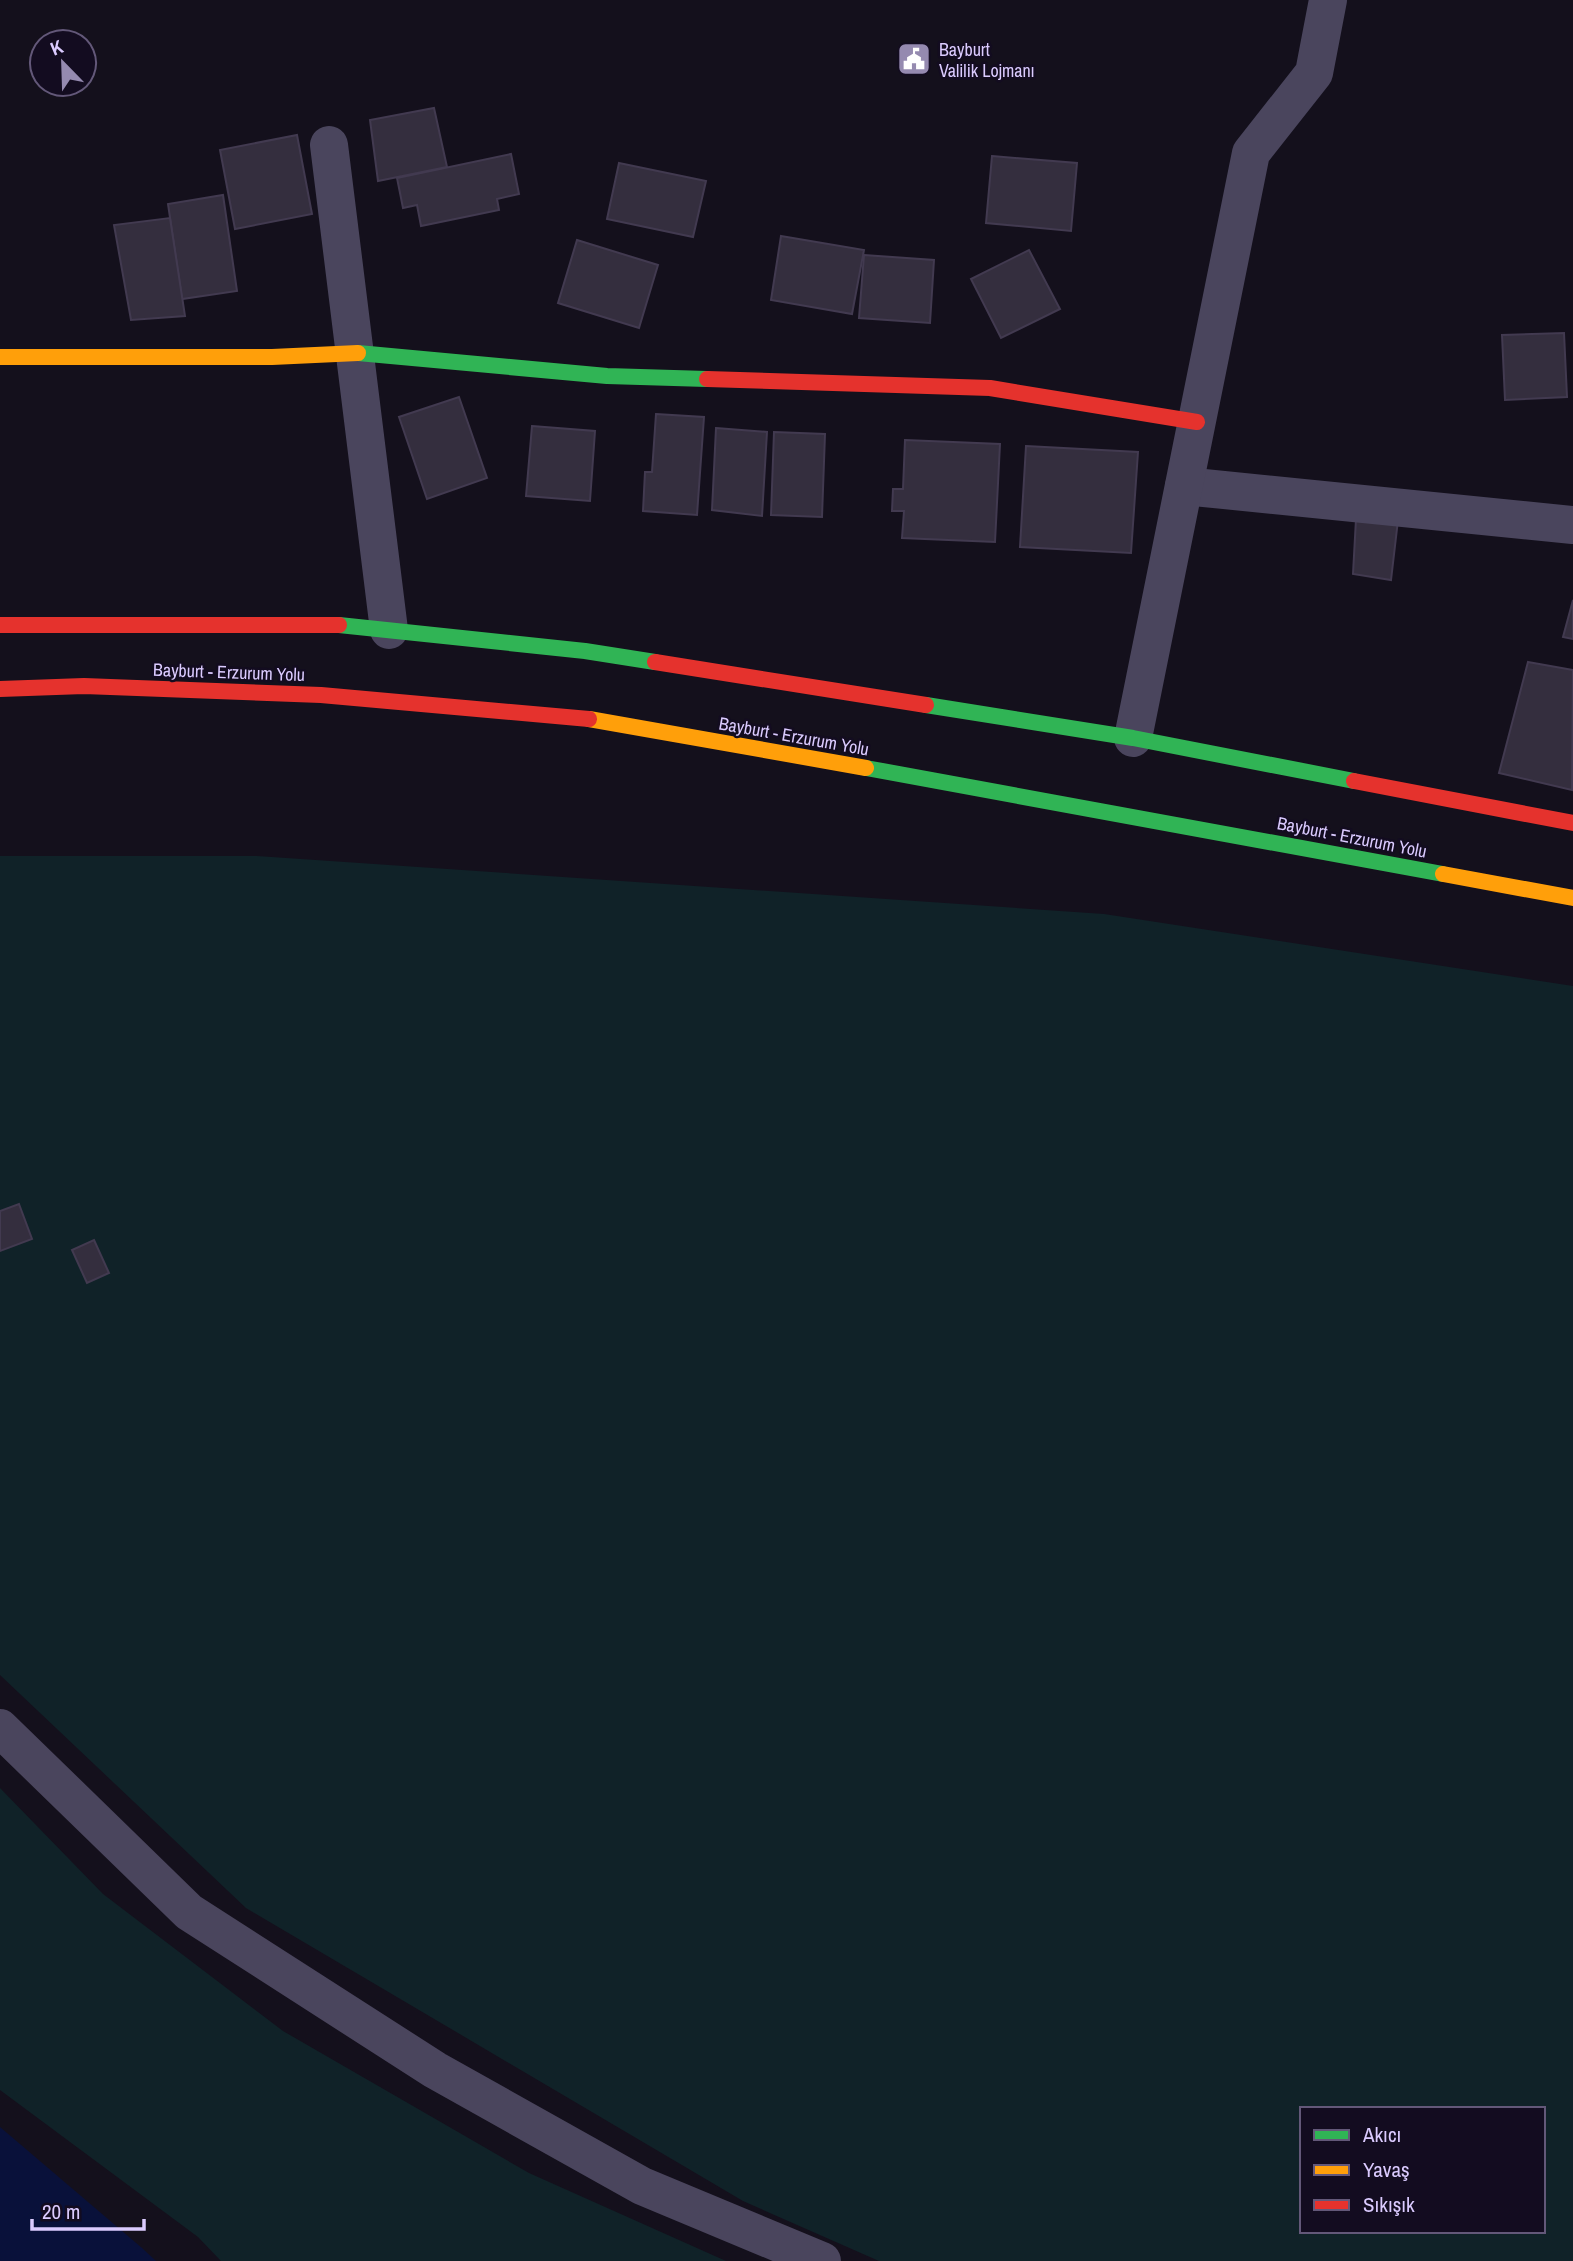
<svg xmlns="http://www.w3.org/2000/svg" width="1573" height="2261" font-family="'Archivo Narrow',sans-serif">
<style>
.green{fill:#102228;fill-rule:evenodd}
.water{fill:#09113a}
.building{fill:#342e3e;stroke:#423a50;stroke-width:2}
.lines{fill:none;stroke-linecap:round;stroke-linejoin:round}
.street{stroke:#4a455d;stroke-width:38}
.fast{stroke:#30b455;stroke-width:16}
.slow{stroke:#ff9f0a;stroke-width:16}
.jam{stroke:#e5322d;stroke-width:16}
.labels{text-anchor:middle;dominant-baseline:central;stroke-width:5;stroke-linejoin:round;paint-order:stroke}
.poi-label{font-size:18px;fill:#dbcbff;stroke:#130c20;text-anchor:start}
.street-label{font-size:18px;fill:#dbcbff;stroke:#130c20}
</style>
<rect width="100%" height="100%" fill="#14101c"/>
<g class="green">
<path d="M0,856H257L1104,914L1573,986V2261H879L743,2201L246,1908L0,1675ZM1302,2109H1543V2231H1302Z"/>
<path d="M0,1788L103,1894L283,2031L529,2173L726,2261H221L198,2237L0,2090Z"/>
</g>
<path class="water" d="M0,2127L142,2248L156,2261H0Z"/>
<g class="building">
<path d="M434,108L447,167L378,181L370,120Z"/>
<path d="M297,135L312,214L235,229L220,150Z"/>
<path d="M511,154L519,194L497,199L499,210L421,226L417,205L403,208L397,178Z"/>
<path d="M992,156L1077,163L1071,231L986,223Z"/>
<path d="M619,163L706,181L693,237L607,219Z"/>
<path d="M223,195L237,291L182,299L168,204Z"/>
<path d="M170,218L185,316L131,320L114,225Z"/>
<path d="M781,236L864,250L852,314L771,300Z"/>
<path d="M577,240L658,265L639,328L558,303Z"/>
<path d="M1029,250L1060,309L1001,338L971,279Z"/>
<path d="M864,255L934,260L930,323L859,318Z"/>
<path d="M1564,333L1567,397L1505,400L1502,335Z"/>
<path d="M459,397L487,478L427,499L399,417Z"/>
<path d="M656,414L704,417L697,515L643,511L645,472H652Z"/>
<path d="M532,426L595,431L590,501L526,496Z"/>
<path d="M716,428L767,432L762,516L712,510Z"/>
<path d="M774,432L825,434L822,517L771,515Z"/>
<path d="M905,440L1000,444L995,542L902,538L904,511H892L893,489H903Z"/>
<path d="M1026,446L1138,452L1131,553L1020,547Z"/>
<path d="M1356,519L1398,520L1391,580L1353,574Z"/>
<path d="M1573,600V639L1563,637Z"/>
<path d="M1528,662L1573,670L1572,790L1499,773Z"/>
<path d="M19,1204L32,1239L0,1251V1211Z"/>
<path d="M94,1240L109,1273L87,1283L72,1250Z"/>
</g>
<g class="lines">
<g class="street">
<path d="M329,145L389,630"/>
<path d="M1184,486L1573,525"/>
<path d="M1133,738L1251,153L1314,73L1328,0"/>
<path d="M0,1728L189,1912L435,2070L642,2186L822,2261"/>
</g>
<g class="fast">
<path d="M358,353L607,376L707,379"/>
<path d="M339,625L585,651L655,662"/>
<path d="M926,705L1133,738L1354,781"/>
<path d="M866,768L1443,874"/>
</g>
<g class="slow">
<path d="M0,357H272L358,353"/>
<path d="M589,719L866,768"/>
<path d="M1443,874L1573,898"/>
</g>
<g class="jam">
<path d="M707,379L990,388L1197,422"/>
<path d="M0,625H339"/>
<path d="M655,662L926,705"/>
<path d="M0,689L84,686L321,695L589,719"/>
<path d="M1354,781L1573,823"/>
</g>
</g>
<defs>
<symbol id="civic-square" viewBox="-11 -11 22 22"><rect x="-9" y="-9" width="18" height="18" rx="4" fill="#958ab0" stroke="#130c20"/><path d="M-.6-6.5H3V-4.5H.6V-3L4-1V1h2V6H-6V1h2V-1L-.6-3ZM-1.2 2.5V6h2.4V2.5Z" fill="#fff"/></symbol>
</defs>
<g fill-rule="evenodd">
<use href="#civic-square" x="895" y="40" width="38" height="38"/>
</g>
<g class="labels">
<g class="poi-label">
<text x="939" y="49">Bayburt<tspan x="939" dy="21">Valilik Lojmanı</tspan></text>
</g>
<g class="street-label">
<text transform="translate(229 672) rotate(2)">Bayburt - Erzurum Yolu</text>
<text transform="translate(794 736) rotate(10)">Bayburt - Erzurum Yolu</text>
<text transform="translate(1352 837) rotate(11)">Bayburt - Erzurum Yolu</text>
</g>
</g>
<rect x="1300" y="2107" width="245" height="126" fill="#130c20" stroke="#635879" stroke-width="2"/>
<rect x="1314" y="2130" width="35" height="10" fill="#30b455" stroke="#635879" stroke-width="2"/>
<text x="1363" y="2142" font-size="21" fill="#dbcbff">Akıcı</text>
<rect x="1314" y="2165" width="35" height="10" fill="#ff9f0a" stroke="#635879" stroke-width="2"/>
<text x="1363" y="2177" font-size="21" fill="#dbcbff">Yavaş</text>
<rect x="1314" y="2200" width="35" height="10" fill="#e5322d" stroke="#635879" stroke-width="2"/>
<text x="1363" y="2212" font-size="21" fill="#dbcbff">Sıkışık</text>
<g transform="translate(63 63) rotate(337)"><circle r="33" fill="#130c20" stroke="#635879" stroke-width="2"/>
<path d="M0-5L12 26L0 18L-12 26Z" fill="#958ab0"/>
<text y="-10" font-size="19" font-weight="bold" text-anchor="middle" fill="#dbcbff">K</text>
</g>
<path d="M32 2219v10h112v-10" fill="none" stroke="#dbcbff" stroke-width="3.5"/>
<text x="42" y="2219" font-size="21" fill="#dbcbff" stroke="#130c20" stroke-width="5" paint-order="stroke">20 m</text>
</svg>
